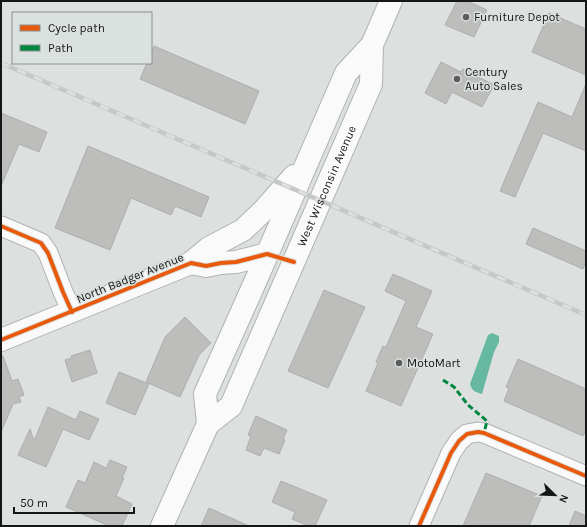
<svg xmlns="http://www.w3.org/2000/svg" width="587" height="527" font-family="Karla,sans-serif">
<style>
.water{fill:#67b8a1}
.building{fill:#bdbebc;stroke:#aeaead}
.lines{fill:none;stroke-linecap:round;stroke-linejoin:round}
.street-casing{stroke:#afb2b1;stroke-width:21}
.secondary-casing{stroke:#afb2b1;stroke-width:24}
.street{stroke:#fafafa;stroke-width:19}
.secondary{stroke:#fafafa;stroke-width:22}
.rail-casing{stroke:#c6c7c7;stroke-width:4.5}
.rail{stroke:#dbe1de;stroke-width:3;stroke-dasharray:9;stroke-linecap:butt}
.quiet{stroke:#00873e;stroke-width:3;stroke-dasharray:6 3;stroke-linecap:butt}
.cycleway-casing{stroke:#dbe1de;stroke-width:6}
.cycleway{stroke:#e8590c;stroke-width:4}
.poi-dot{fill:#5b5d5c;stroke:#dbe1de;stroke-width:1.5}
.labels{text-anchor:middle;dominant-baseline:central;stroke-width:3;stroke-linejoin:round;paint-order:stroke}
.poi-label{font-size:12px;fill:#151616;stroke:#dbe1de;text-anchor:start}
.street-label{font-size:12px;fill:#151616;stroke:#dbe1de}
</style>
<rect width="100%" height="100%" fill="#dce0de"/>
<path class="water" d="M492,333L499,336V342L494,352L482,394C475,392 472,391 470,384L488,335Z"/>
<g class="building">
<path d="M457,1H467L487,10L474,37L445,25Z"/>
<path d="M549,13L586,29V75L532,52Z"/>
<path d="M154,46L259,91L245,124L140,79L147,63H151V54Z"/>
<path d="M441,62L461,72L463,69L494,85L482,107L452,92L446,104L425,93Z"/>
<path d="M586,84V151L543,133L515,197L500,191L538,102L572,117Z"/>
<path d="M1,113L47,132L39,152L19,144L1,186Z"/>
<path d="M88,146L209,197L201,217L175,206L171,215L131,198L110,250L55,228Z"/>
<path d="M533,228L586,251V261L583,269L526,244Z"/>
<path d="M393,274L432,291L416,327L433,334L401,406L366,391L378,363L376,362L383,346L386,347L406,301L385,291Z"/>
<path d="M324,290L365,307L328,388L288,371Z"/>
<path d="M185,317L211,343L199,355L180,397L146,382L165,337Z"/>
<path d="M90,350L97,373L72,382L65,360L72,358L71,356Z"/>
<path d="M1,356H3L12,381L18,379L24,395L19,397L21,402L13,404L1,432Z"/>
<path d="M518,359L586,389V429L583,436L504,401L509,388L506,387Z"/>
<path d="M119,372L149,384L135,415L106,403Z"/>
<path d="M48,407L76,420L80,411L99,419L89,440L63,429L46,467L18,455L30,429L34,441Z"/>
<path d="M256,416L287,430L283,439L285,440L279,454L264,448L260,456L246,450L251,436L248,435Z"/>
<path d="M110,460L127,467L122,478H124L116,496L132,504L122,526H109L66,507L78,480L85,483L94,462L106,468Z"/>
<path d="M486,473L542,496L529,526H463Z"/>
<path d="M281,481L327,500L315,526H309L292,519L295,512L272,502Z"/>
<path d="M209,508L249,526H201Z"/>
<path d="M575,511L586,516V526H569Z"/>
</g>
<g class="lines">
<defs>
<g id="street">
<path d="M1,226L41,243L48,253L63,292L72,312"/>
<path d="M419,526L451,453L459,441L467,434L478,432L484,433L586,476"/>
</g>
<g id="secondary">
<path d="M191,263L206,266L221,263L236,262L267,254"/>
<path d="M1,340L191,263L209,248L243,230L263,211L294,176"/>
<path d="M208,424L205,394L256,280L346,73L372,45L391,1"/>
<path id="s1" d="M162,526L208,424L231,406L371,84L372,45"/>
</g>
</defs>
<use href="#street" class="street-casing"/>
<use href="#secondary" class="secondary-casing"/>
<use href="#street" class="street"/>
<use href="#secondary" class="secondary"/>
<defs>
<path id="rail" d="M1,63L586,315"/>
</defs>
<use href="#rail" class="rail-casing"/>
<use href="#rail" class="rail"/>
<path class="quiet" d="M443,380L454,387L468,405L487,421L484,433"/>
<defs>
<g id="cycleway">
<path d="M1,226L41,243L48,253L63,292L72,312"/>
<path d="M1,340L191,263L206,266L221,263L236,262L267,254L294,262"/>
<path d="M419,526L451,453L459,441L467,434L478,432L484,433L586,476"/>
</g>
</defs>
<use href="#cycleway" class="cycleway-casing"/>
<use href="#cycleway" class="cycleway"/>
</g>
<g class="poi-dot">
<circle cx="466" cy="17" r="4"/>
<circle cx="457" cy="79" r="4"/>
<circle cx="399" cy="363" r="4"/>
</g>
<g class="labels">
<g class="poi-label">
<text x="474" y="17">Furniture Depot</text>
<text x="465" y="72">Century<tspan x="465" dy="14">Auto Sales</tspan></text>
<text x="407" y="363">MotoMart</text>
</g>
<g class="street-label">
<text stroke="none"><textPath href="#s1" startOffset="381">West Wisconsin Avenue</textPath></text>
<text transform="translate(130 278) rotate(-22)">North Badger Avenue</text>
</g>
</g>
<rect width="587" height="527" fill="none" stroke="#151616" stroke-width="4"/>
<rect x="12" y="12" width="140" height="52" fill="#dbe1de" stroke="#8c908e"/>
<rect x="20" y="25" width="20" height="6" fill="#e8590c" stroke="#8c908e"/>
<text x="48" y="32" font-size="12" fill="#151616">Cycle path</text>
<rect x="20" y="45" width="20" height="6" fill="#00873e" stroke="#8c908e"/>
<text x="48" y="52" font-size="12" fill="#151616">Path</text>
<g transform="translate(555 495) rotate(113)" stroke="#dbe1de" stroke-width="3" paint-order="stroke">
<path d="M0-3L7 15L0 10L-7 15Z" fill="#151616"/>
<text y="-6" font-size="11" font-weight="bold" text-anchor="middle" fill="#151616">N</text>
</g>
<path d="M14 507v6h120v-6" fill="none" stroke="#151616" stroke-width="2"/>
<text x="20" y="507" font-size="12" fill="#151616" stroke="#dbe1de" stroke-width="3" paint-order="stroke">50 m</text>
</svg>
